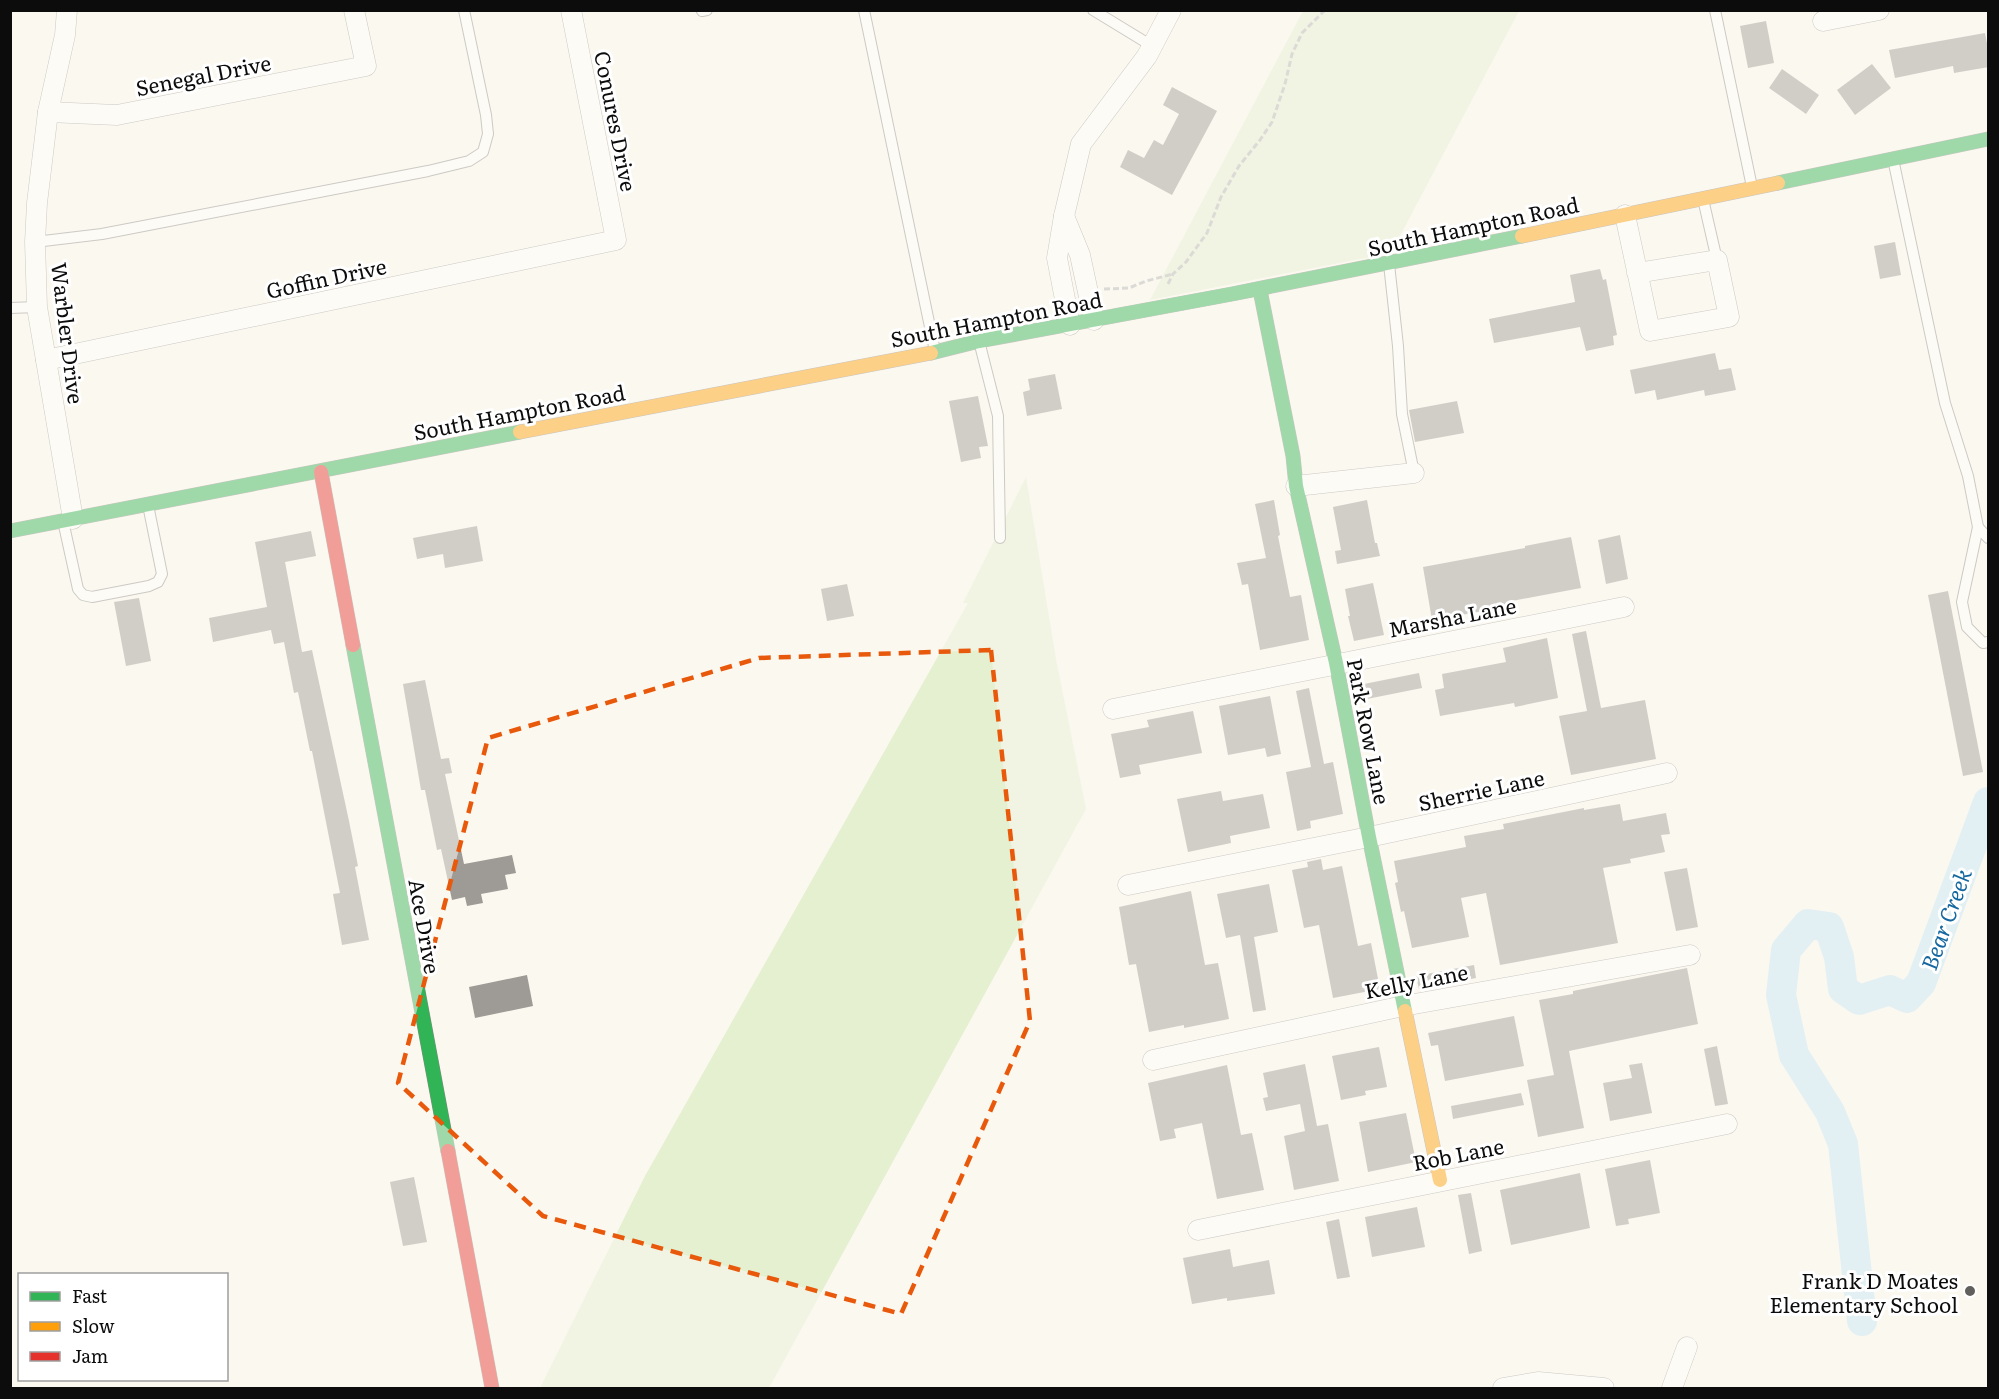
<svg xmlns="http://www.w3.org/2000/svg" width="1999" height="1399" font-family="Literata,serif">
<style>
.green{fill:#e4f0d0}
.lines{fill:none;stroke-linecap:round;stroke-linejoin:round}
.river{stroke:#c6e6f5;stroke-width:30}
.building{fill:#9e9a96}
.lane-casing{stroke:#94928f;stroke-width:12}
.street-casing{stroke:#94928f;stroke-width:21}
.fast-casing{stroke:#8a8985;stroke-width:15}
.slow-casing{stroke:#8a8985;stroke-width:15}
.jam-casing{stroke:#8a8985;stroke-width:15}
.path{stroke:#b7b7b5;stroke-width:3;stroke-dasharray:6 3;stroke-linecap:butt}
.lane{stroke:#fefefd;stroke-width:10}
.street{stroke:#fefefd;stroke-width:20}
.fast{stroke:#30b455;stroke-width:14}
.slow{stroke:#ff9f0a;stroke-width:14}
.jam{stroke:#e5322d;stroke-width:14}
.marked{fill:none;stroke:#e8590c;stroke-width:4.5;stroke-dasharray:12 8;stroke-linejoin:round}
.poi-dot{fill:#605f5c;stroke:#fff;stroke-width:2}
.labels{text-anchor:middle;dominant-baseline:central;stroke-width:6;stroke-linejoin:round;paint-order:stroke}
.street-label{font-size:21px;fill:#0c0c0c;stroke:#fff}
.poi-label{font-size:21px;fill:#0c0c0c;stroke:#fff;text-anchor:end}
.water-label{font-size:22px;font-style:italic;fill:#14679f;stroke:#fff}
</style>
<rect width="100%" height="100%" fill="#fbf8f0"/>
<g class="green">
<path d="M1303,11H1519L1391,253L1150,300Z"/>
<path d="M1026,477L1056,659L1086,809L769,1388H540L645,1176L968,603H963Z"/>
</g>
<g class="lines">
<path class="river" d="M1862,1321L1843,1144L1830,1112L1794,1055L1781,995L1786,950L1808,924L1829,927L1839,957L1843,989L1859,1000L1890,990L1907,998L1921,983L1988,802"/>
</g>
<g class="building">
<path d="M1766,21L1774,63L1748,68L1740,26Z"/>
<path d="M1985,33L1989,54V67L1954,73L1953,66L1895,78L1889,50Z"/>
<path d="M1872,64L1891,88L1855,115L1837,90Z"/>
<path d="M1782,69L1819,95L1806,114L1769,88Z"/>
<path d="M1172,87L1217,111L1172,195L1120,167L1128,150L1144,158L1154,140L1163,145L1179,114L1163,105Z"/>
<path d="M1895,242L1901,275L1880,279L1874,246Z"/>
<path d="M1600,269L1603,280L1606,279L1617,335L1613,336L1614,345L1586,351L1580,327L1494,343L1489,319L1575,302L1570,275Z"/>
<path d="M1715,353L1719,370L1731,368L1736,390L1705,396L1704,390L1657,400L1655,390L1635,394L1630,370Z"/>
<path d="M1055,374L1062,409L1027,416L1023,392L1030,390L1028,379Z"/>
<path d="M978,396L988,446L979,447L981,458L961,462L949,401Z"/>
<path d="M1457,401L1464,433L1415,442L1409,410Z"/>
<path d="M1274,500L1280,535L1278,536L1290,597L1301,595L1309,640L1260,650L1248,584L1242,585L1237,563L1266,558L1255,504Z"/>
<path d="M1367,500L1375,543H1377L1380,556L1337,564L1335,551L1341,550L1333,507Z"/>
<path d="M477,526L483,561L445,568L443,554L417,559L413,538Z"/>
<path d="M311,531L316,556L285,562L302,652L312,650L349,821L358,866L355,867L369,940L342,945L333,894L340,893L312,751H310L298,692L294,693L284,642L274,644L271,630L213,642L209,618L267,607L255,542Z"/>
<path d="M1620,535L1628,579L1606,584L1598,540Z"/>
<path d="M1571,537L1581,588L1512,601L1513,609L1500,612L1499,608L1445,618L1446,624L1433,626L1423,567L1525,548V546Z"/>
<path d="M1373,583L1384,635L1354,641L1348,616H1350L1345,589Z"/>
<path d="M847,584L854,616L827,621L821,589Z"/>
<path d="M1948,591L1983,772L1963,776L1928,595Z"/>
<path d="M139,598L151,661L126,666L114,602Z"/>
<path d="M1586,631L1601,708L1645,700L1656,759L1571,775L1559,716L1587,711L1572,634Z"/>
<path d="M1547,638L1558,698L1515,707L1514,703L1440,716L1435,690L1444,688L1442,674L1506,662L1503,648Z"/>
<path d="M1419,673L1422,688L1362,700L1359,685Z"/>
<path d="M425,680L441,759L449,758L452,773L445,774L464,864L512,855L516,873L505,875L508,889L481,894L483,903L467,906L465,897L452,900L441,849L437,850L425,790H421L403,684Z"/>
<path d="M1309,688L1324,764L1333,762L1343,814L1310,821L1311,828L1297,831L1286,772L1311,767L1296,691Z"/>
<path d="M1270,696L1281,754L1267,757L1265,748L1228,755L1219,706Z"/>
<path d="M1193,711L1202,753L1139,765L1141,774L1120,778L1111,734L1149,727L1147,720Z"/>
<path d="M1221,791L1223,801L1263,794L1270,828L1230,836L1231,843L1188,852L1177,799Z"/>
<path d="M1620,804L1623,821L1666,813L1670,834L1661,835L1665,852L1630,859L1631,863L1603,868L1618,943L1500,965L1486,893L1461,898L1469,937L1412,948L1404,911L1401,912L1395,883L1398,882L1394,861L1466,847L1464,836L1504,829L1503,824L1584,808V810Z"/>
<path d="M1321,859L1323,870L1342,866L1358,946L1371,943L1380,989L1333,998L1319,925L1304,928L1292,870L1308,867L1307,862Z"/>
<path d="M1687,868L1698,927L1676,931L1664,872Z"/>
<path d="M1269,884L1278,932L1254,937L1266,1010L1253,1012L1240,935L1226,938L1217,894Z"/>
<path d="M1191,891L1205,965L1218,963L1229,1019L1184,1028V1025L1149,1032L1136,964L1129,965L1119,907Z"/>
<path d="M1474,965L1476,978L1419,989L1416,976Z"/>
<path d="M1687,968L1698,1024L1569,1051L1584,1128L1538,1137L1527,1080L1554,1075L1539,1000L1573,994V991Z"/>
<path d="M527,975L533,1006L475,1018L469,987Z"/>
<path d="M1514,1016L1524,1066L1445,1081L1438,1045L1431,1046L1428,1033Z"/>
<path d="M1717,1046L1728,1104L1715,1106L1704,1049Z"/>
<path d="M1379,1047L1387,1087L1365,1091L1366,1095L1341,1100L1332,1056Z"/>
<path d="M1642,1063L1652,1113L1610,1121L1603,1083L1632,1078L1629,1065Z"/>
<path d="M1305,1064L1317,1126L1328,1124L1339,1181L1294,1190L1284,1136L1305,1131L1300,1104L1266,1111L1263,1098L1268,1097L1263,1073Z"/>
<path d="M1227,1065L1241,1135L1252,1133L1264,1190L1217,1199L1202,1123L1174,1129L1176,1138L1160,1141L1148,1083Z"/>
<path d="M1521,1093L1524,1105L1453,1119L1451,1106Z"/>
<path d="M1406,1113L1416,1162L1368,1172L1359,1122Z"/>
<path d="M1650,1160L1660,1213L1628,1219L1629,1224L1616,1226L1605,1169Z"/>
<path d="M1580,1173L1590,1228L1511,1245L1500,1190Z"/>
<path d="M414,1177L427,1242L403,1246L390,1182Z"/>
<path d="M1471,1193L1482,1251L1469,1254L1458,1195Z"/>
<path d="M1417,1207L1425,1247L1372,1257L1365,1217Z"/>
<path d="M1339,1219L1350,1277L1337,1279L1326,1222Z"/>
<path d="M1230,1249L1233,1267L1269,1260L1275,1294L1227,1301V1298L1192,1304L1183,1258Z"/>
</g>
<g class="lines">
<defs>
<g id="lane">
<path d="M864,10L935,351"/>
<path d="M1093,10L1152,46"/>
<path d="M1715,10L1752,187"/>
<path d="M702,11L707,10"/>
<path d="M1893,159L1945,403L1968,476L1978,527L1962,602L1967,627L1983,643L1988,642"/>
<path d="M1703,199L1717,260"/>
<path d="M35,242L102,234L428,171L469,161L483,152L488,134L486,115L464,10"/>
<path d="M1389,264L1398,346L1402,414L1414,473"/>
<path d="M10,308L37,307"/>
<path d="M979,341L998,416L1000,538"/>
<path d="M63,521L78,589L83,595L92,597L149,586L158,582L162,574L148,505"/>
<path d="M1978,527L1988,538"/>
</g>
<g id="street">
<path d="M67,10L65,35L48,112L37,203L35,242L37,307L73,519"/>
<path d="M1823,21L1879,10"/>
<path d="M48,112L117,115L366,66L354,10"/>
<path d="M1625,215L1650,331L1729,317L1717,260L1637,273"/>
<path d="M1064,216L1080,255L1094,320"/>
<path d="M1070,325L1057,258L1064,216L1081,144L1147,56L1171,10"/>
<path d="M46,360L616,240L571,10"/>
<path d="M1296,486L1414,473"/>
<path d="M1113,709L1624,607"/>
<path d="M1128,885L1369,837L1667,773"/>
<path d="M1153,1060L1403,1006L1690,955"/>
<path d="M1198,1230L1727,1124"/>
<path d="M1503,1388L1538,1382L1604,1388"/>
<path d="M1672,1388L1687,1347"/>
</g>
<g id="fast">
<path d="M1778,183L1988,139"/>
<path d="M1260,290L1293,456L1296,486L1336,663L1369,837L1405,1011"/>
<path d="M931,353L979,341L1232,294L1522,236"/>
<path d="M10,531L520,432"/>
<path d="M353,645L448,1151"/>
</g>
<g id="slow">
<path d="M1522,236L1778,183"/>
<path d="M520,432L931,353"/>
<path d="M1405,1011L1440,1180"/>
</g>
<g id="jam">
<path d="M321,472L353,645"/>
<path d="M448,1151L492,1388"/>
</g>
</defs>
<use href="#lane" class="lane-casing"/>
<use href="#street" class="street-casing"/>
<use href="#fast" class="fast-casing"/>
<use href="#slow" class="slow-casing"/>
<use href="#jam" class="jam-casing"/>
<g class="path">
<path d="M1168,284L1173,274L1186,262L1207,233L1221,197L1239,166L1260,140L1272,122L1285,84L1292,54L1302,33L1325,10"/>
<path d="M1104,289L1129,288L1146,281L1173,274"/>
</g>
<use href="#lane" class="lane"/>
<use href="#street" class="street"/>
<use href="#fast" class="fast"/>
<use href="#slow" class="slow"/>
<use href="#jam" class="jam"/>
</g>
<path d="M0 0H1999V1399H0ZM991,650L1030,1021L901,1314L543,1216L398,1083L488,738L759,658Z" fill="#fbf8f0" fill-opacity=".55" fill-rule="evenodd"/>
<path class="marked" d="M991,650L1030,1021L901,1314L543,1216L398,1083L488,738L759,658Z"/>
<circle class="poi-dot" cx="1970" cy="1291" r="6"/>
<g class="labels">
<g class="street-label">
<text transform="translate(203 74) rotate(-11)">Senegal Drive</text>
<text transform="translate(617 121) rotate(79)">Conures Drive</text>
<text transform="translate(1473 225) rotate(-12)">South Hampton Road</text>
<text transform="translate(326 277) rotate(-12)">Goffin Drive</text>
<text transform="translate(996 318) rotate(-11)">South Hampton Road</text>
<text transform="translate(69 333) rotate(83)">Warbler Drive</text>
<text transform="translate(519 411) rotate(-11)">South Hampton Road</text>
<text transform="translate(1452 616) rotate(-11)">Marsha Lane</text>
<text transform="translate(1370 731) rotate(79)">Park Row Lane</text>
<text transform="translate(1481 789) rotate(-12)">Sherrie Lane</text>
<text transform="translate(426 926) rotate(80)">Ace Drive</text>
<text transform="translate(1416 980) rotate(-11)">Kelly Lane</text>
<text transform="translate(1458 1153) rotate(-11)">Rob Lane</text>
</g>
<g class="poi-label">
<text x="1958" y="1279">Frank D Moates<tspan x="1958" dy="24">Elementary School</tspan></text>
</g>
<g class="water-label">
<text transform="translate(1945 919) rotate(-70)">Bear Creek</text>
</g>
</g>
<rect width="1999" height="1399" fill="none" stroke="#0c0c0c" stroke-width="24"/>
<rect x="18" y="1273" width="210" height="108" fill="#ffffff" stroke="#9e9e9e" stroke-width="1.5"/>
<rect x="30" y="1292" width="30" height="9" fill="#30b455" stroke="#9e9e9e" stroke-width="1.5"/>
<text x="72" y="1303" font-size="18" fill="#0c0c0c">Fast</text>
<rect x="30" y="1322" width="30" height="9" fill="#ff9f0a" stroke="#9e9e9e" stroke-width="1.5"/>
<text x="72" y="1333" font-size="18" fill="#0c0c0c">Slow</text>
<rect x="30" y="1352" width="30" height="9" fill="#e5322d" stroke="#9e9e9e" stroke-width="1.5"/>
<text x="72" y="1363" font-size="18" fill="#0c0c0c">Jam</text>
</svg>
